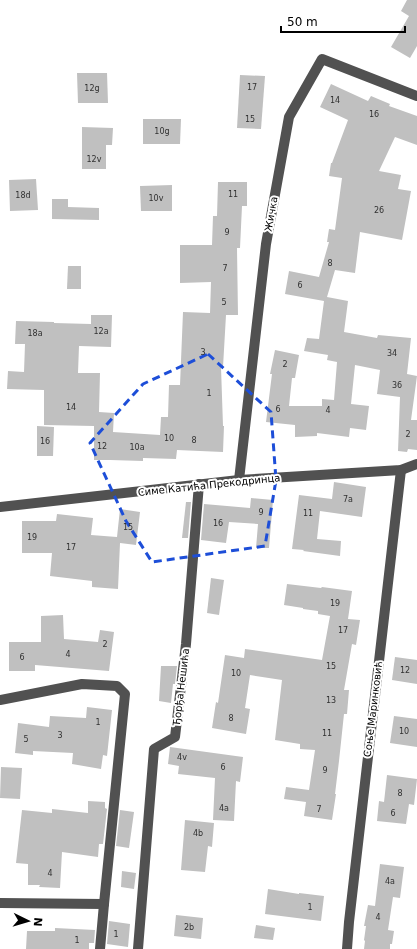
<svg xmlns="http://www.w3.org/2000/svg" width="417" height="949" font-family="'DejaVu Sans',sans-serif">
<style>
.building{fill:#c0c0c0}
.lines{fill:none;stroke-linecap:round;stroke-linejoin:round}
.minor{stroke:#515151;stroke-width:10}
.marked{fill:none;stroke:#1d4ed8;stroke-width:3;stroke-dasharray:8 5;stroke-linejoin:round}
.labels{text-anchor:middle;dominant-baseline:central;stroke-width:4;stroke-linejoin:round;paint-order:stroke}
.number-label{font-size:8px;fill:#303030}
.street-label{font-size:10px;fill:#000;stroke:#fff}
</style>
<rect width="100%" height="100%" fill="#fff"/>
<g class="building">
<path d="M407,0H417V46L410,58L391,47L409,16L401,11Z"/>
<path d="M77,73H107L108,103H78Z"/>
<path d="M240,75L265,76L261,129L237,128Z"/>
<path d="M331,84L368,101L371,96L390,104L389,106L417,116V145L395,137L379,171L401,175L398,189L411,191L402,240L360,232L355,273L335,270L327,297L348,301L344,332L377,338L378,335L411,338L407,374L417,376L411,420H417V450L408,449L407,452L398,451L400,397L377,394L380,370L355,365L351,404L369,406L366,430L350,428L349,437L317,433V436L295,437V425L266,422L272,374H270L275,350L299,355L295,378H292L289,406H322V399L334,400L337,362L327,360L328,355L304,351L307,338L319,339L324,301L285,294L289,271L319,277L329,242H327L329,229L335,230L342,178L329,176L331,163H332L348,120L320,107Z"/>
<path d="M143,119H181L180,144H143Z"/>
<path d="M82,127L113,128L112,145H106V169H82Z"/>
<path d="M36,179L38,210L10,211L9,180Z"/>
<path d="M218,182H247V206H242L240,248H237L238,315H226L223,367H221L223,426H224L223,452L177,450L176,459L143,458V461L110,460H94V426L44,425V390L7,389L8,371L24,372L25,344H15L16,321L54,322V323L91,324V315H112L111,347L79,346L78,373H100L99,412L114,413L113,432L160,435L161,417H168L169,385H180L183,312L210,313L211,282L180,283V245H212L213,216H217Z"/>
<path d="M172,185V211H141L140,186Z"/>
<path d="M52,199H68V207L99,208V220L52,219Z"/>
<path d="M68,266H81V289H67Z"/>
<path d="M37,426L54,427L53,456H37Z"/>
<path d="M334,482L366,487L362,517L320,511L317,539L341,541L340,556L303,551L304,550L292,549L299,495L332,499Z"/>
<path d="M251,498L273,500L269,548H256L258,524L229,522L226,543L201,540L204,504L250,508Z"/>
<path d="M186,502H191L188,538H182Z"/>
<path d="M120,509L140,512L136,545L120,543L118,589L92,587V581L50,576L52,553H22V521H56L57,514L93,518L91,535L117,537Z"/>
<path d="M211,578L224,580L219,615L207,613Z"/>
<path d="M287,584L321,588L322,587L352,591L348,619L360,620L356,645L352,644L344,690H349L347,714H344L339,761L335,794H336L332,820L304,816L306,802L284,799L286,787L309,790L315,750L300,749V744L275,740L282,680L250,675L245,708L250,709L246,734L212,728L216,702L218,703L225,655L244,658L245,649L322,660L330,616L318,614V611L303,609V608L284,605Z"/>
<path d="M63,615L64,639L98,642L100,630L114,632L109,671L35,665V671H9V642H41V616Z"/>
<path d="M395,657L417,660V684L392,680Z"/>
<path d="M161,666H177L175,684H173L171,703L159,701Z"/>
<path d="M87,707L112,710L107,756L103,755L101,769L72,764L73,753L33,751V755L15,753L18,723L49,727L50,716L86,718Z"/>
<path d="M394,716L417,719V747L390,743Z"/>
<path d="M170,747L243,757L240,782L236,781L234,821L213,820L215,778L178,774L179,766L168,764Z"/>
<path d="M1,767L22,768L20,799L0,798Z"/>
<path d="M387,775L417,779L414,805L409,804L406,824L377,821L379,801L384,802Z"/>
<path d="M88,801L105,802V808L107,809L103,844H99L98,857L62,852L60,888L39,887L40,885H28V864L16,863L22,810L52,813V809L88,813Z"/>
<path d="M120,810L134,812L129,848L116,846Z"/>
<path d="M185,820L214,823L212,847L208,846L205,872L181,870Z"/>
<path d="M380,864L404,867L400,898L393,897L388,930L394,931L392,944H390V949H364L365,941L364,940L366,926H364L368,905L375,906Z"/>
<path d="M122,871L136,873L134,889L121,887Z"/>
<path d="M268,889L299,894V893L324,896L321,921L265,914Z"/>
<path d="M176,915L203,918L201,939L174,936Z"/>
<path d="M109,921L130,924L128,947L107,944Z"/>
<path d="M256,925L275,928L273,940L254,938Z"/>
<path d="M55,928L95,930L94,943H89V949H26L27,931H55Z"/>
</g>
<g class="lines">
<g class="minor">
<path d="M239,480L266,244L289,117L322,59L417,96"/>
<path d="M0,507L239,480L401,470L417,464"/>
<path d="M0,700L82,684L117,686L125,694L104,904L100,949"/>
<path d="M0,903L104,904"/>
<path d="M138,949L154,749L175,737L186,644L199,484"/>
<path d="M347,949L349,922L401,470"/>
</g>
</g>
<path class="marked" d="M208,354L271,412L276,480L265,546L152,562L126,521L90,443L143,384Z"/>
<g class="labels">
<g class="number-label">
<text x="252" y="87">17</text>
<text x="92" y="88">12g</text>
<text x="335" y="100">14</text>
<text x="374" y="114">16</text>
<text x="250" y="119">15</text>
<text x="162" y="131">10g</text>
<text x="94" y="159">12v</text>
<text x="233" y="194">11</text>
<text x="23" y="195">18d</text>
<text x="156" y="198">10v</text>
<text x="379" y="210">26</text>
<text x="227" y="232">9</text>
<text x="330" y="263">8</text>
<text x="225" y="268">7</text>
<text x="300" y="285">6</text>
<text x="224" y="302">5</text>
<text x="101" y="331">12a</text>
<text x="35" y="333">18a</text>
<text x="203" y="352">3</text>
<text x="392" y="353">34</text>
<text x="285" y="364">2</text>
<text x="397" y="385">36</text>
<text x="209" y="393">1</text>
<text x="71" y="407">14</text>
<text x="278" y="409">6</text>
<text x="328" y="410">4</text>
<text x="408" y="434">2</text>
<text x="169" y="438">10</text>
<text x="194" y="440">8</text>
<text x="45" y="441">16</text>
<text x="102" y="446">12</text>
<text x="137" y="447">10a</text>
<text x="348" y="499">7a</text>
<text x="261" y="512">9</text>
<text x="308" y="513">11</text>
<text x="218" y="523">16</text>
<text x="128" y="527">15</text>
<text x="32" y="537">19</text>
<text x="71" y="547">17</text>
<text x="335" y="603">19</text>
<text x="343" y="630">17</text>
<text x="105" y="644">2</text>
<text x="68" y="654">4</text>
<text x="22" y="657">6</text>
<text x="331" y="666">15</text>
<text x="405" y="670">12</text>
<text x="236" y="673">10</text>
<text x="331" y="700">13</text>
<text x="231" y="718">8</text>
<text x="98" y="722">1</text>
<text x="404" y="731">10</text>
<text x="327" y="733">11</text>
<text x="60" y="735">3</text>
<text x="26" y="739">5</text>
<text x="182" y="757">4v</text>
<text x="223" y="767">6</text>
<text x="325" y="770">9</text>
<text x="400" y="793">8</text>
<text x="224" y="808">4a</text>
<text x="319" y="809">7</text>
<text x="393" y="813">6</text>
<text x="198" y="833">4b</text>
<text x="50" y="873">4</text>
<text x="390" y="881">4a</text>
<text x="310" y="907">1</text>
<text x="378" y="917">4</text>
<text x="189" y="927">2b</text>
<text x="116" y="934">1</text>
<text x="77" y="940">1</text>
</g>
<g class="street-label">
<text transform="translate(271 214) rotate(-80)">Жичка</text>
<text transform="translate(209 485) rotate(-6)">Симе Катића Прекодринца</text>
<text transform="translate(181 687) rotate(-83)">Ђорђа Нешића</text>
<text transform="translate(373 709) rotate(-83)">Соње Маринковић</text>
</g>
</g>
<g transform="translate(28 921) rotate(95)" stroke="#ffffff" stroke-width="3" paint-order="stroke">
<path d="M0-3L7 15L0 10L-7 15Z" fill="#000000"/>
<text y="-6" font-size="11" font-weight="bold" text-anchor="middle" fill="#000000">N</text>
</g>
<path d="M281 26v6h124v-6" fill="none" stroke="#000000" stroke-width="2"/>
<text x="287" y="26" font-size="12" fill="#000000" stroke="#ffffff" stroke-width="3" paint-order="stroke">50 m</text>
</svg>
